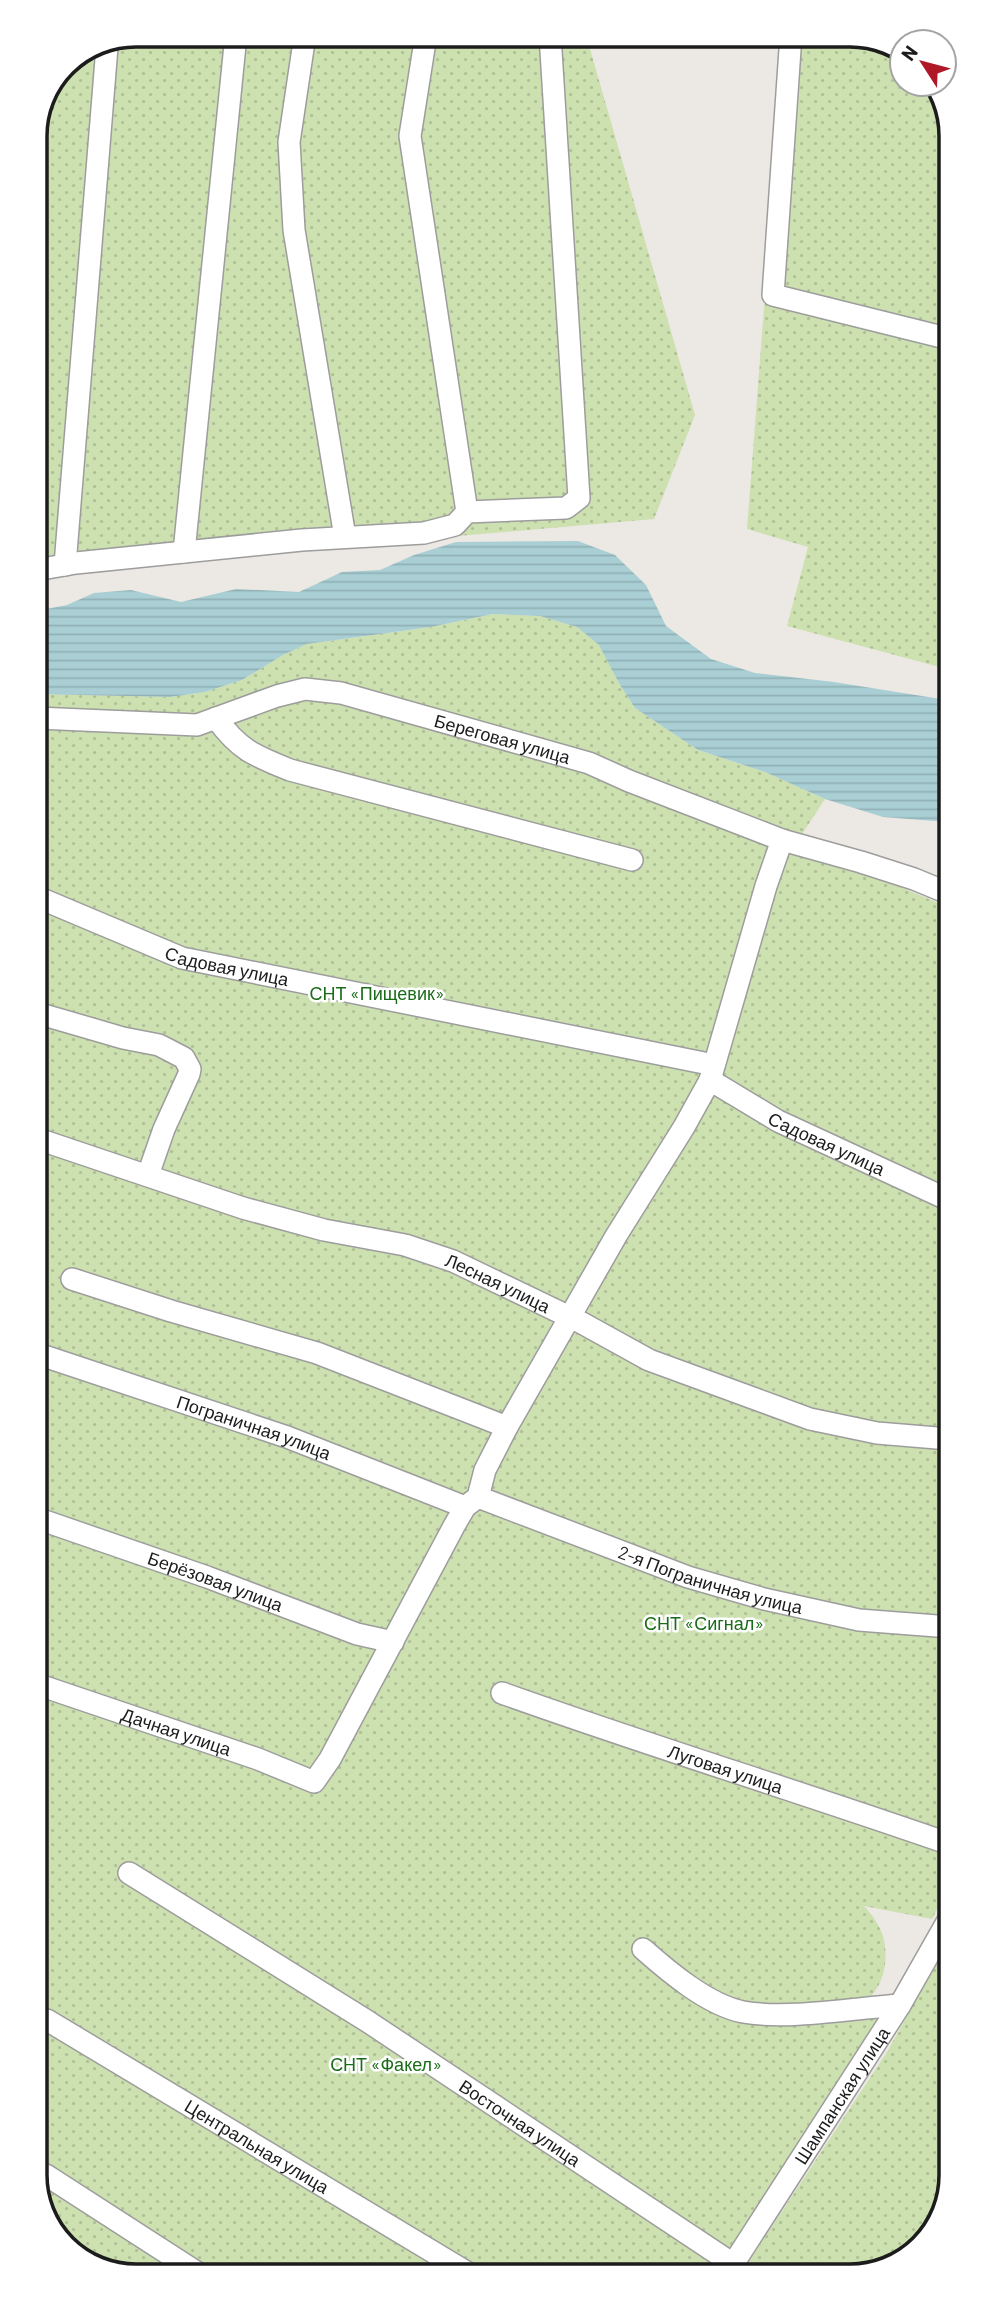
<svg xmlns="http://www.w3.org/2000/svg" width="986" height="2311" font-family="Barlow,sans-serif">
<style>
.grass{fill:url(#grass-dots)}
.water{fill:url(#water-rules)}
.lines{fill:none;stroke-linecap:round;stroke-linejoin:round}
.minor-casing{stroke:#9d9d9d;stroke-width:24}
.minor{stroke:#fff;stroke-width:21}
.labels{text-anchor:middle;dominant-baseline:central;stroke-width:5;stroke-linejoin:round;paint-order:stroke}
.street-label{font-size:18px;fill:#1c1c1c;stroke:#fff}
.park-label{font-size:18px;fill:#1a6c18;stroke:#fff}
.rim{fill:none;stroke:#1c1c1c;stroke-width:3.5}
</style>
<defs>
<pattern id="grass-dots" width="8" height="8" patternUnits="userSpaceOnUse" patternTransform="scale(1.75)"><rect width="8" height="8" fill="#cce1af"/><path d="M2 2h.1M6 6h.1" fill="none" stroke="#afc096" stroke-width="1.8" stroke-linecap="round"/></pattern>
<pattern id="water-rules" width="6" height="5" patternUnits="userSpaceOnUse" patternTransform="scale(1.75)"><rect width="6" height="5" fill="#a9cfd5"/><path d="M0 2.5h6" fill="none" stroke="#91b1b6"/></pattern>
</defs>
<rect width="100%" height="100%" fill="#ece8e3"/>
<g class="grass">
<path d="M136,35H586L695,415L654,519L99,567L36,575L35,130L65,64Z"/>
<path d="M785,35H857L902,53V84H931L946,104L947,669L787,626L808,547L747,529Z"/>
<path d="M493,614L540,616L577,627L600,645L620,685L635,708L698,750L765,772L825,799L791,851L843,863L948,907L950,1884L932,1919L864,1906C880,1923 888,1940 885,1964C884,1975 877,1994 866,2000C840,2015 772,2005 743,2002C752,2009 764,2019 775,2024C796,2033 850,2011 875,2014L881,2022L879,2033L722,2272L213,2275L69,2180L67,2183L53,2182L190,2275L129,2276L74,2255L40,2207L37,694L170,697L205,692L242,680L283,655L307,644L431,627Z"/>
<path d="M950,1939L951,2175L930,2236L882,2271L742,2272L887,2052Z"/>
</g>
<path class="water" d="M578,541L615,555L646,585L666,626L711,659L755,673L834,682L947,700L948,822L883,817L825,799L765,772L698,750L635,708L620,685L599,645L577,627L540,616L493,614L431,627L307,644L283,655L242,680L205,692L170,697L37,694L36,611L67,605L94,593L131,590L181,602L236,589L299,592L342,572L380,570L414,555L456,542Z"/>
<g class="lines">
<defs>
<g id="minor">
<path d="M305,35L289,142L294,230L345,537"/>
<path d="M426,35L410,136L467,512"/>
<path d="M791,35L773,295L946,338"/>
<path d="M184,552L236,35"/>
<path d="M65,565L107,47"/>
<path d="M36,570L76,563L302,540L424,533L455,525L467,512L566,508L579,498L550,35"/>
<path id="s1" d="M37,718L197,725L277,696L305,689L341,693L589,763L629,781L782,840L861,862L914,879L948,893"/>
<path d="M216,718C239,750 255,756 290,770L632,860"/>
<path id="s2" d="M37,897L182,958L714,1065"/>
<path d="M37,1013L123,1038L159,1045L184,1058L190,1069L189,1074L164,1129L148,1175"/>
<path id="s3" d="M710,1080L778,1121L949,1200"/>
<path id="s4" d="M38,1139L243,1208L324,1230L405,1245L453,1261L582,1323L649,1360L810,1419L877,1433L949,1439"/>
<path d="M72,1279L171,1311L317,1353L507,1427"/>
<path id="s5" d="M38,1354L287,1437L465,1507"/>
<path id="s6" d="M478,1497L688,1577L764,1599L859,1620L950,1627"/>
<path id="s7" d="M39,1519L207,1577L357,1634L393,1642"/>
<path id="s8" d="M39,1685L258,1759L314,1782L330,1759L454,1526L465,1507L478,1497L485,1470L507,1427L616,1236L684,1127L710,1080L766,886L782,840"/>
<path id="s9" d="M502,1693C650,1746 801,1792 950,1844"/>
<path id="s10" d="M129,1873L367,2021L733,2264"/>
<path d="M643,1949C669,1972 708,2005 743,2012C787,2020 855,2008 900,2005"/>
<path id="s11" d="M47,2020L468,2273"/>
<path d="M46,2175L201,2275"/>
<path id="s12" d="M728,2272L900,2005L950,1917"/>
</g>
</defs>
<use href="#minor" class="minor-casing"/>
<use href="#minor" class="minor"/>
</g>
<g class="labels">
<g class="street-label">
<text stroke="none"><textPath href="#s1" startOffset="478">Береговая улица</textPath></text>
<text stroke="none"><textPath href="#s2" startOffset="203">Садовая улица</textPath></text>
<text stroke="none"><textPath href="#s3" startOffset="133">Садовая улица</textPath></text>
<text stroke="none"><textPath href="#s4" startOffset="483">Лесная улица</textPath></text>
<text stroke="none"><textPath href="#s5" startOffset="228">Пограничная улица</textPath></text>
<text stroke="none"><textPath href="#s6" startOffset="247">2-я Пограничная улица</textPath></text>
<text stroke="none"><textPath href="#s7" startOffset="187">Берёзовая улица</textPath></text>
<text stroke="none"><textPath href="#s8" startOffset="145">Дачная улица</textPath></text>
<text stroke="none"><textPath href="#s9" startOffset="236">Луговая улица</textPath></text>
<text stroke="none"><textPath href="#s12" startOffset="210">Шампанская улица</textPath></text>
<text stroke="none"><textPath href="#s10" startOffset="464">Восточная улица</textPath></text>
<text stroke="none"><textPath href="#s11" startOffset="245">Центральная улица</textPath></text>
</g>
<g class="park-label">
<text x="377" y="993">СНТ «Пищевик»</text>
<text x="704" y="1623">СНТ «Сигнал»</text>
<text x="386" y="2064">СНТ «Факел»</text>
</g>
</g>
<path d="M0 0H986V2311H0ZM136 47H850A89 89 0 0 1 939 136V2175A89 89 0 0 1 850 2264H136A89 89 0 0 1 47 2175V136A89 89 0 0 1 136 47Z" fill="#fff" fill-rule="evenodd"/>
<path class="rim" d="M136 47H850A89 89 0 0 1 939 136V2175A89 89 0 0 1 850 2264H136A89 89 0 0 1 47 2175V136A89 89 0 0 1 136 47Z"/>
<g transform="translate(923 63) rotate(306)"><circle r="33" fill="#ffffff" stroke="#a4a4a4" stroke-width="2"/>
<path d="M0-5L12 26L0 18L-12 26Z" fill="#b01827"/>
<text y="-10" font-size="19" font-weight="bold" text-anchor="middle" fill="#1c1c1c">N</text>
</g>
</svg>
